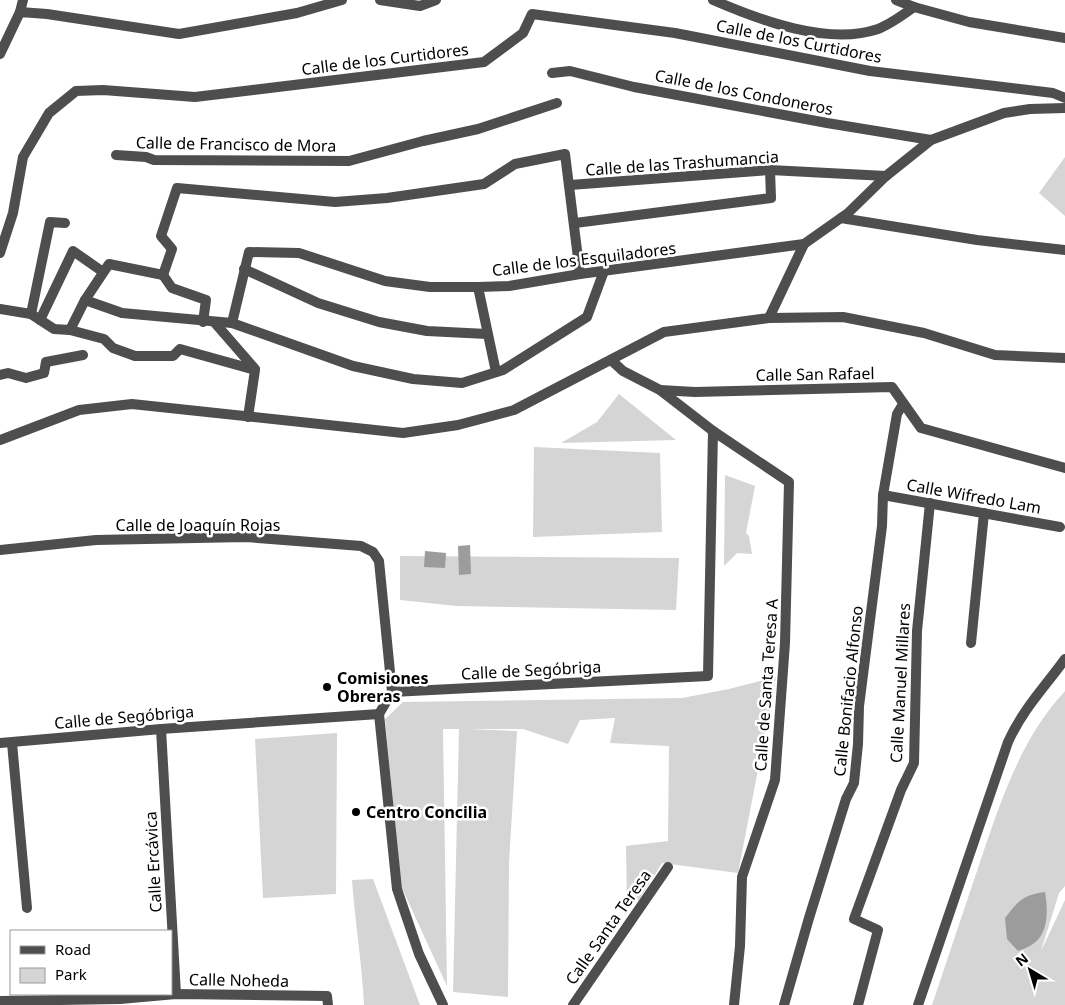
<svg xmlns="http://www.w3.org/2000/svg" width="1065" height="1005" font-family="'Noto Sans',sans-serif">
<style>
.green{fill:#d5d5d5}
.water{fill:#9c9c9c}
.lines{fill:none;stroke-linecap:round;stroke-linejoin:round}
.minor{stroke:#4e4e4e;stroke-width:10}
.poi-dot{fill:#000;stroke:#fff;stroke-width:2}
.labels{text-anchor:middle;dominant-baseline:central;stroke-width:5;stroke-linejoin:round;paint-order:stroke}
.street-label{font-size:16px;fill:#000;stroke:#fff}
.poi-label{font-size:16px;font-weight:bold;fill:#000;stroke:#fff;text-anchor:start}
</style>
<rect width="100%" height="100%" fill="#fff"/>
<g class="green">
<path d="M1065,157V216L1039,193Z"/>
<path d="M619,394L676,440L561,443L597,422Z"/>
<path d="M534,447L660,453L662,532L533,537Z"/>
<path d="M725,475L755,486L746,533L749,536L752,554L737,553L724,566Z"/>
<path d="M400,556L679,558L676,610L457,606L400,600Z"/>
<path d="M776,677L738,873L662,863L639,900L627,904L626,846L668,841L669,746L610,743L615,718L580,720L568,744L523,729H468L517,731L509,863L508,997L453,992L459,729H443L447,986L401,886L385,719L403,702L682,698L729,689Z"/>
<path d="M1065,691V886L1059,893L1041,951L1065,900V1005H932C947,960 962,916 977,871C998,809 1019,740 1065,691Z"/>
<path d="M337,733L336,894L263,898L255,739Z"/>
<path d="M373,879L420,1005H364C362,963 355,922 352,880Z"/>
</g>
<g class="water">
<path d="M470,545L471,574L459,575L458,546Z"/>
<path d="M425,551L446,553L445,568L424,567Z"/>
<path d="M1045,892C1048,908 1049,934 1033,944C1029,947 1023,949 1018,951L1007,939L1005,918C1018,901 1023,895 1045,892Z"/>
</g>
<g class="lines">
<g class="minor">
<path d="M380,0L420,6L436,0"/>
<path d="M713,0C759,20 828,46 878,29C891,24 903,15 914,7"/>
<path d="M896,0L914,7L969,22L1065,38"/>
<path d="M20,12L23,0"/>
<path d="M0,54L20,12L47,14L179,34L297,13L342,0"/>
<path d="M552,73L570,71L634,87L827,123L931,140"/>
<path d="M116,155L146,157L154,160L349,161L423,141L478,129L557,103"/>
<path d="M570,185L770,170L886,176"/>
<path d="M841,218L977,240L1065,250"/>
<path d="M575,223L771,198L770,170"/>
<path d="M0,253L13,213L23,157L49,113L76,91L103,90L195,97L484,62L523,33L532,14L675,33L870,71L1053,93L1065,98"/>
<path d="M244,269L318,303L379,322L427,331L487,334"/>
<path d="M163,275L172,288L206,300L203,322"/>
<path d="M478,287L496,372"/>
<path d="M85,300L122,313L232,323L353,366L413,379L462,383L503,370L587,317L604,271"/>
<path d="M0,309L31,314L54,329L70,330L104,339L113,348L135,356H173L180,349L255,370L248,417"/>
<path d="M31,314L50,222L65,223"/>
<path d="M769,318L804,244"/>
<path d="M40,320L73,251L103,272"/>
<path d="M215,323L255,369"/>
<path d="M232,323L249,252L299,253L385,281L430,287H478L509,286L580,274L804,244L848,213L886,176L931,140L1004,113L1030,109L1065,108"/>
<path d="M70,330L85,300L109,264L163,275L172,249L161,236L177,188L335,202L387,198L484,184L515,164L565,154L580,274"/>
<path d="M0,375L8,373L26,378L44,373L46,362L83,355"/>
<path d="M660,390L695,392L892,387L921,428L1065,468"/>
<path d="M713,431L789,482L785,643L775,780L742,877L740,946L734,1005"/>
<path d="M0,440L79,410L132,404L403,433L458,425L514,410L664,332L769,318L843,317L924,333L995,355L1065,358"/>
<path d="M883,495L1060,527"/>
<path d="M0,550L96,540L246,537L361,546L373,552L379,561L392,692"/>
<path d="M971,643L984,513"/>
<path d="M379,714L397,889L419,954L443,1005"/>
<path d="M161,729L176,994"/>
<path d="M0,743L161,729L379,714L392,692L708,676L713,431L660,390L623,371L611,360"/>
<path d="M12,743L27,908"/>
<path d="M0,1001L120,999L176,994L327,996L328,1005"/>
<path d="M573,1005L668,867"/>
<path d="M784,1005L809,918L846,799L854,783L858,744L859,706L882,526L883,495L897,414L903,404"/>
<path d="M858,1005L878,930L854,919L901,790L914,763L917,631L930,503"/>
<path d="M918,1005L1008,742C1023,709 1044,688 1065,659"/>
</g>
</g>
<g class="poi-dot">
<circle cx="327" cy="687" r="5"/>
<circle cx="356" cy="812" r="5"/>
</g>
<g class="labels">
<g class="street-label">
<text transform="translate(799 41) rotate(11)">Calle de los Curtidores</text>
<text transform="translate(385 59) rotate(-7)">Calle de los Curtidores</text>
<text transform="translate(744 92) rotate(11)">Calle de los Condoneros</text>
<text transform="translate(236 144) rotate(1)">Calle de Francisco de Mora</text>
<text transform="translate(682 163) rotate(-4)">Calle de las Trashumancia</text>
<text transform="translate(584 259) rotate(-7)">Calle de los Esquiladores</text>
<text transform="translate(815 374) rotate(-1)">Calle San Rafael</text>
<text transform="translate(974 496) rotate(10)">Calle Wifredo Lam</text>
<text x="198" y="525">Calle de Joaquín Rojas</text>
<text transform="translate(531 670) rotate(-3)">Calle de Segóbriga</text>
<text transform="translate(900 683) rotate(-87)">Calle Manuel Millares</text>
<text transform="translate(766 685) rotate(-86)">Calle de Santa Teresa A</text>
<text transform="translate(848 691) rotate(-84)">Calle Bonifacio Alfonso</text>
<text transform="translate(124 717) rotate(-5)">Calle de Segóbriga</text>
<text transform="translate(153 862) rotate(-93)">Calle Ercávica</text>
<text transform="translate(608 927) rotate(-55)">Calle Santa Teresa</text>
<text transform="translate(239 980) rotate(1)">Calle Noheda</text>
</g>
<g class="poi-label">
<text x="337" y="678">Comisiones<tspan x="337" dy="18">Obreras</tspan></text>
<text x="366" y="812">Centro Concilia</text>
</g>
</g>
<rect x="10" y="930" width="162" height="65" fill="#ffffff" stroke="#999999"/>
<rect x="20" y="946" width="25" height="8" fill="#4e4e4e" stroke="#999999"/>
<text x="55" y="955" font-size="15" fill="#000000">Road</text>
<rect x="20" y="968" width="25" height="15" fill="#d5d5d5" stroke="#999999"/>
<text x="55" y="980" font-size="15" fill="#000000">Park</text>
<g transform="translate(1030 970) rotate(322)" stroke="#ffffff" stroke-width="4" paint-order="stroke">
<path d="M0-4L9 19L0 12L-9 19Z" fill="#000000"/>
<text y="-8" font-size="14" font-weight="bold" text-anchor="middle" fill="#000000">N</text>
</g>
</svg>
